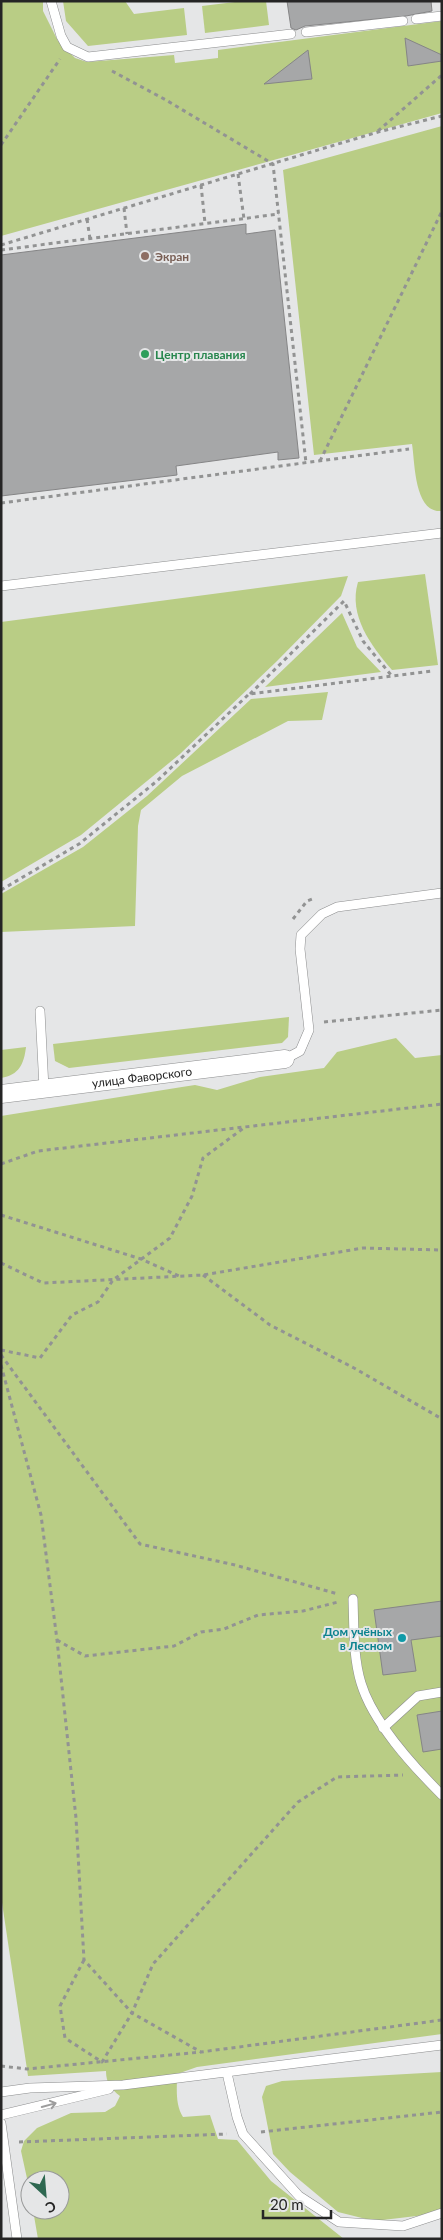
<svg xmlns="http://www.w3.org/2000/svg" width="443" height="2240" font-family="Lato,sans-serif">
<style>
.green{fill:#b9cd85}
.building{fill:#a6a7a8;stroke:#858586}
.lines{fill:none;stroke-linecap:round;stroke-linejoin:round}
.service-casing{stroke:#8c8d8e;stroke-width:10}
.minor-casing{stroke:#8c8d8e;stroke-width:19}
.path{stroke:#929393;stroke-width:3;stroke-dasharray:4 4;stroke-linecap:butt}
.service{stroke:#fff;stroke-width:9}
.minor{stroke:#fff;stroke-width:18}
.oneway{stroke:#9d9d9d}
.education-dot{fill:#8d6e63;stroke:#e5e6e7;stroke-width:2}
.leisure-dot{fill:#2e9e5b;stroke:#e5e6e7;stroke-width:2}
.culture-dot{fill:#0f9aa8;stroke:#e5e6e7;stroke-width:2}
.labels{text-anchor:middle;dominant-baseline:central;stroke-width:4;stroke-linejoin:round;paint-order:stroke}
.education-label{font-size:12px;font-weight:bold;fill:#785e54;stroke:#e5e6e7;text-anchor:start}
.leisure-label{font-size:12px;font-weight:bold;fill:#27864d;stroke:#e5e6e7;text-anchor:start}
.street-label{font-size:12px;fill:#252525;stroke:#e5e6e7}
.culture-label{font-size:12px;font-weight:bold;fill:#0d838f;stroke:#e5e6e7;text-anchor:end}
</style>
<rect width="100%" height="100%" fill="#e5e6e7"/>
<g class="green">
<path d="M1,1H43V11L58,41L75,58L87,62L174,55L175,63L218,58V50L442,21V113L1,236Z"/>
<path d="M63,1H125L134,14L184,8L187,35L88,46L66,21Z"/>
<path d="M243,1H266L269,25L205,33L202,6Z"/>
<path d="M442,126V511C414,514 415,462 412,444L314,455L283,170Z"/>
<path d="M425,574L438,665L392,670C371,646 348,615 358,582Z"/>
<path d="M348,576L341,596L276,662L180,754L81,835L1,882V622Z"/>
<path d="M342,613L357,647L381,672L265,687Z"/>
<path d="M328,692L322,720L288,721L182,776L141,810L138,826L135,926L1,932V894L83,847L147,796L251,699Z"/>
<path d="M289,1017L288,1037L282,1043L69,1068L55,1061L53,1044Z"/>
<path d="M396,1038L415,1058L442,1055V2034L197,2067L177,2074C177,2089 175,2104 183,2117L210,2115L218,2139L237,2140L271,2181L344,2239H38L33,2210H60V2180H30V2192L21,2151L24,2141L37,2128L71,2113L105,2112L115,2106L120,2096C111,2089 106,2083 106,2071L28,2076L1,1896V1116L182,1087L195,1085L217,1090L260,1077L324,1068L337,1052Z"/>
<path d="M26,1047C24,1064 19,1075 1,1078V1050Z"/>
<path d="M442,2072V2213L374,2221L338,2212L290,2172L273,2154L262,2097L266,2086L282,2081Z"/>
</g>
<g class="building">
<path d="M287,1H431L432,11L406,16L305,26L296,30L291,28Z"/>
<path d="M405,38L442,55V61L408,66Z"/>
<path d="M308,50L312,79L264,84Z"/>
<path d="M246,224V234L275,230L299,458L278,460V452L176,466L177,475L1,496V255Z"/>
<path d="M442,1601V1636L411,1640L416,1671L383,1675L374,1610Z"/>
<path d="M442,1711V1749L423,1752L417,1715Z"/>
</g>
<g class="lines">
<defs>
<g id="service">
<path d="M51,1L61,36L67,47L88,57L291,34"/>
<path d="M416,19L442,16"/>
<path d="M306,32L403,21"/>
<path d="M1,586L442,533"/>
<path d="M40,1011L44,1088"/>
<path d="M285,1059L300,1051L309,1030L300,949L301,935L322,914L337,907L442,893"/>
<path d="M353,1599C354,1626 353,1657 361,1683C373,1723 413,1766 442,1795"/>
<path d="M383,1728L418,1696L442,1692"/>
<path d="M227,2073L237,2117L243,2134L299,2196L339,2222L403,2226L442,2213"/>
<path d="M1,2092L30,2088L123,2085L442,2045"/>
<path d="M1,2115L109,2089"/>
<path d="M1,2123L17,2239"/>
</g>
<g id="minor">
<path id="s1" d="M1,1094L285,1059"/>
</g>
</defs>
<use href="#service" class="service-casing"/>
<use href="#minor" class="minor-casing"/>
<g class="path">
<path d="M112,71L166,100L273,164L306,463"/>
<path d="M378,131L442,75"/>
<path d="M1,145L60,59"/>
<path d="M238,174L244,219"/>
<path d="M201,185L205,223"/>
<path d="M124,208L127,234"/>
<path d="M87,219L90,239"/>
<path d="M1,245L378,132L442,116"/>
<path d="M1,250L279,214"/>
<path d="M320,461L442,211"/>
<path d="M1,503L409,449"/>
<path d="M250,694L344,601L363,641L391,675"/>
<path d="M1,890L79,844L157,781L249,694L432,671"/>
<path d="M293,919L307,901L315,898"/>
<path d="M324,1022L442,1010"/>
<path d="M1,1164L38,1151L442,1104"/>
<path d="M1,1215L141,1259L179,1276"/>
<path d="M1,1263L43,1283L203,1275L363,1248L442,1250"/>
<path d="M203,1275L270,1325L354,1368L442,1419"/>
<path d="M1,1350L40,1358L72,1315L98,1302L113,1280L170,1238L192,1196L203,1158L245,1127"/>
<path d="M1,1355L140,1544L235,1565L338,1594"/>
<path d="M1,1365L41,1515L57,1640L76,1818L84,1960L132,2013L201,2052L442,2020"/>
<path d="M57,1640L85,1656L174,1646L201,1632L224,1629L258,1615L303,1611L338,1602"/>
<path d="M84,1960L60,2006L65,2038L102,2062L132,2013L153,1964L298,1802L337,1777L403,1775"/>
<path d="M1,2066L27,2069L201,2052"/>
<path d="M261,2132L442,2112"/>
<path d="M19,2142L227,2134"/>
</g>
<use href="#service" class="service"/>
<use href="#minor" class="minor"/>
</g>
<defs><path id="oneway-shaft" d="M-6 0H5M1.5-3L5.5 0L1.5 3" fill="none" stroke-width="1.6" stroke-linecap="round" stroke-linejoin="round" transform="scale(1.25)"/></defs>
<use class="oneway" href="#oneway-shaft" transform="translate(49 2105) rotate(-15)"/>
<circle class="education-dot" cx="145" cy="256" r="5"/>
<circle class="leisure-dot" cx="145" cy="354" r="5"/>
<circle class="culture-dot" cx="402" cy="1638" r="5"/>
<g class="labels">
<g class="education-label">
<text x="155" y="256">Экран</text>
</g>
<g class="leisure-label">
<text x="155" y="354">Центр плавания</text>
</g>
<g class="street-label">
<text stroke="none"><textPath href="#s1" startOffset="142">улица Фаворского</textPath></text>
</g>
<g class="culture-label">
<text x="392" y="1631">Дом учёных<tspan x="392" dy="14">в Лесном</tspan></text>
</g>
</g>
<rect width="443" height="2240" fill="none" stroke="#252525" stroke-width="5"/>
<g transform="translate(45 2195) rotate(154)"><circle r="24" fill="#e5e6e7" stroke="#989999"/>
<path d="M0-4L9 19L0 12L-9 19Z" fill="#2e6851"/>
<text y="-8" font-size="14" font-weight="bold" text-anchor="middle" fill="#252525">С</text>
</g>
<path d="M263 2210v8h68v-8" fill="none" stroke="#252525" stroke-width="2.5"/>
<text x="270" y="2210" font-size="15" fill="#252525" stroke="#e5e6e7" stroke-width="4" paint-order="stroke">20 m</text>
</svg>
